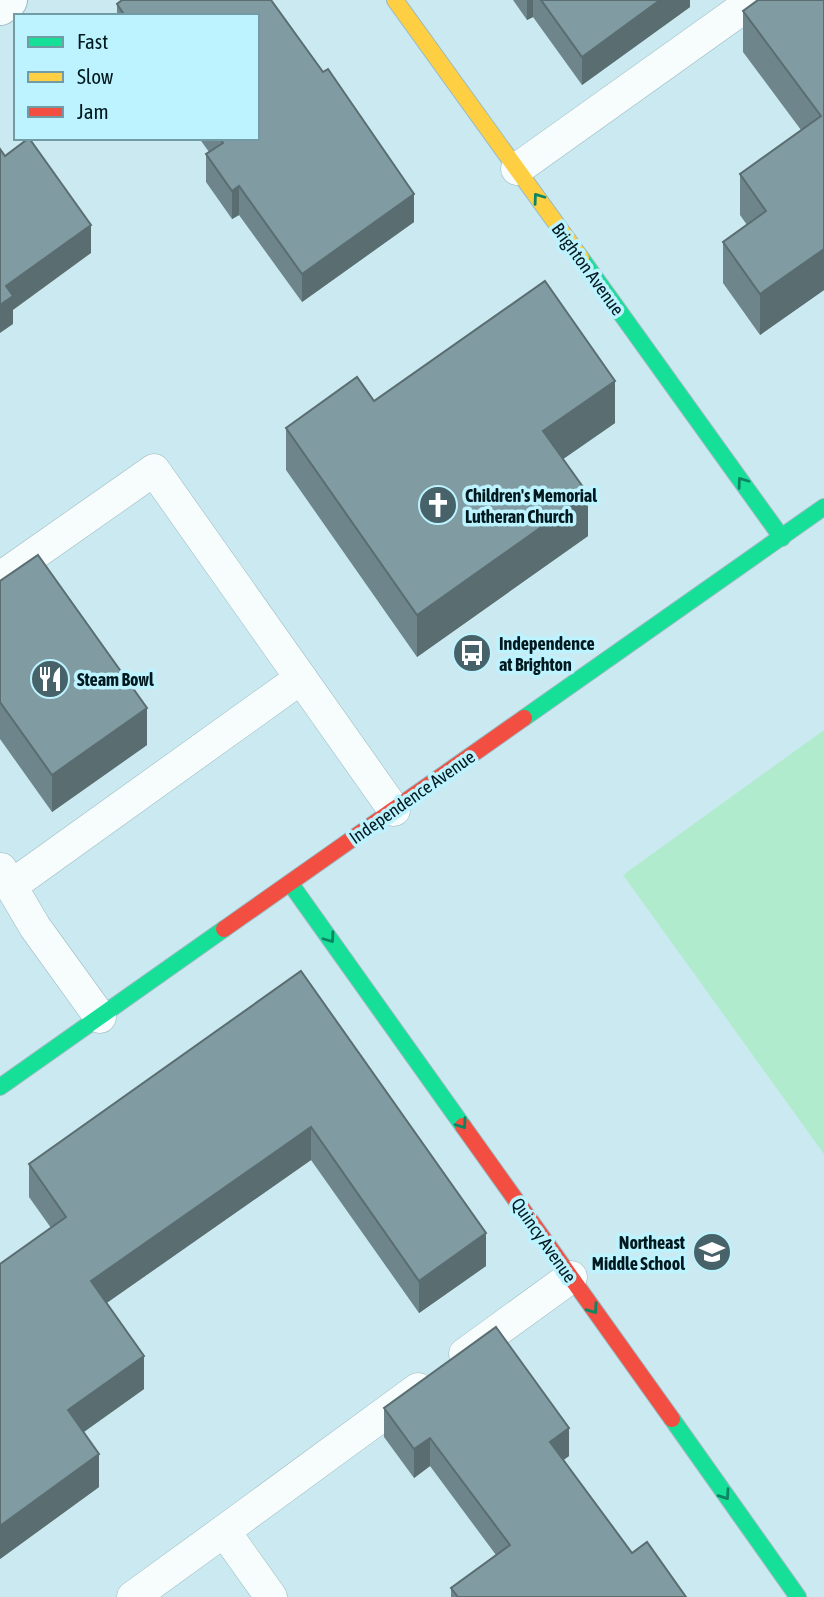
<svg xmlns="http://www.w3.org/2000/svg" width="824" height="1597" font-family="'Asap Condensed',sans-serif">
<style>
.green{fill:#b1ebce}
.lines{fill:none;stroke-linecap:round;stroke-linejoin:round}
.lane-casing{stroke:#99bac1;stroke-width:33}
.street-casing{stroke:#99bac1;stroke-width:40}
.fast-casing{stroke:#99bac1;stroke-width:18}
.slow-casing{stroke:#99bac1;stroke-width:18}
.jam-casing{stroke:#99bac1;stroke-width:18}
.lane{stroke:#f7fcfd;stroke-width:32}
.street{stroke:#f7fcfd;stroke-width:38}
.fast{stroke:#16e098;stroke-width:16}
.slow{stroke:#ffcf43;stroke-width:16}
.jam{stroke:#f24e42;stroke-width:16}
.wall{fill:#6e868b}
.shaded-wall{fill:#5a6d71}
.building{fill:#809ca2;stroke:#5a6d71;stroke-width:2}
.oneway{stroke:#0c8662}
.labels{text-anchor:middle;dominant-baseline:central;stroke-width:7;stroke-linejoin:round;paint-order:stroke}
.street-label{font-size:18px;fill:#00191f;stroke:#bcf3ff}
.poi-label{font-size:18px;font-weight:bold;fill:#00191f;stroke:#bcf3ff;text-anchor:start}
</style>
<rect width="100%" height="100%" fill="#cbe9f0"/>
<path class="green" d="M824,730V1154L623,875Z"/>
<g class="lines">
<defs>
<g id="lane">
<path d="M517,169L754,0"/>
<path d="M0,578L154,470L394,810"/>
<path d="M1,869L35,927L100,1017"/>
<path d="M11,886L301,678"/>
<path d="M465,1354L571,1277"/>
<path d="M224,1531L418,1389"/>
<path d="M133,1597L224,1531L271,1597"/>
</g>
<path id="street" d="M0,6L8,0"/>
<g id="fast">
<path d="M581,258L782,538"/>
<path d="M524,718L824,507"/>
<path d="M290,883L463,1126"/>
<path d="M0,1087L224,929"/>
<path d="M672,1419L798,1597"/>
</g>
<path id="slow" d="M395,0L581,258"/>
<g id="jam">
<path d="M224,929L524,718"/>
<path d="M463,1126L672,1419"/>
</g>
</defs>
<use href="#lane" class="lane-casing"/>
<use href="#street" class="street-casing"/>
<use href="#fast" class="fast-casing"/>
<use href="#slow" class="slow-casing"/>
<use href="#jam" class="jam-casing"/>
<use href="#lane" class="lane"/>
<use href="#street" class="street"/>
<use href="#fast" class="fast"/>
<use href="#slow" class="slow"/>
<use href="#jam" class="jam"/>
</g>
<g class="wall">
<path d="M122,0H271L323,72L328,69L414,194V222L302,302L239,215L232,219L206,182V154L209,152L199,138H257V16H117V4Z"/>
<path d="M513,0H690V7L582,85L533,17L527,20Z"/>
<path d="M824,0V290L760,335L723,283V242L747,225L740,215V174L801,130L743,52V11Z"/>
<path d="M374,401L615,423L563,459L588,536L417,657L286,470V428Z"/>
<path d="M0,581L147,745L52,812L0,739Z"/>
<path d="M301,971L486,1266L419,1313L311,1160L106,1303L144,1389L84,1432L99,1487L0,1559V1584V1264L51,1228L29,1197V1164Z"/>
<path d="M384,1408L569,1456L563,1460L632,1553L686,1597H451V1588L496,1555L430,1466L414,1478L384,1437Z"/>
</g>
<g class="shaded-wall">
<path d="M527,0H533V17L527,20Z"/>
<path d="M660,0H690V7L582,85V57Z"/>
<path d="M239,186V215L232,219V191Z"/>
<path d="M414,194V222L302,302V274Z"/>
<path d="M91,225V253L13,310V324L0,333V305L6,286Z"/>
<path d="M824,249V290L760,335V294Z"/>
<path d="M615,381V423L543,473V431Z"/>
<path d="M588,494V536L417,657V615Z"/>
<path d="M147,708V745L52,812V775Z"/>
<path d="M311,1127V1160L91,1314V1281Z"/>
<path d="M486,1233V1266L419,1313V1281Z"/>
<path d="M144,1356V1389L68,1443V1410Z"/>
<path d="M569,1428V1456L550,1470V1442Z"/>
<path d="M430,1438V1466L414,1478V1449Z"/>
<path d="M99,1454V1487L0,1559V1584V1526Z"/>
</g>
<g class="building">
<path d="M122,0H271L323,72L328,69L414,194L302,274L239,186L232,191L206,154L223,143L220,138H257V16H125L117,4Z"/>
<path d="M541,0H660L582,57Z"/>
<path d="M758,0H824V249L760,294L723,242L766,211L740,174L821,116L743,11Z"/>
<path d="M29,138L91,225L6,286L13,296L0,305V149L5,156Z"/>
<path d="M545,281L615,381L543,431L588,494L417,615L286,428L357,377L374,401Z"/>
<path d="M38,555L147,708L52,775L0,702V581Z"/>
<path d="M301,971L486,1233L419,1281L311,1127L91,1281L144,1356L68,1410L99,1454L0,1526V1264L66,1217L29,1164Z"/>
<path d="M496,1327L569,1428L550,1442L632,1553L647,1542L686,1597H458L451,1588L510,1545L430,1438L414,1449L384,1408Z"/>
</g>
<defs><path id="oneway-chevron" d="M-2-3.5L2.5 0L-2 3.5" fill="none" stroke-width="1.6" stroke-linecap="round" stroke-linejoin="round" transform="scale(1.75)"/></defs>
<g class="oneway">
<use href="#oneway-chevron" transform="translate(538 198) rotate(-126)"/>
<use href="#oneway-chevron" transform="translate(742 482) rotate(-126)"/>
<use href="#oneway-chevron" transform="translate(330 938) rotate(54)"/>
<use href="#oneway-chevron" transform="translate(462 1124) rotate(55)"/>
<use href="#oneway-chevron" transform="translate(593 1309) rotate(55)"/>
<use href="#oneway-chevron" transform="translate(725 1495) rotate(55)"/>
</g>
<defs>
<symbol id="church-disc" viewBox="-11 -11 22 22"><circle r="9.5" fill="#476268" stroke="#bcf3ff"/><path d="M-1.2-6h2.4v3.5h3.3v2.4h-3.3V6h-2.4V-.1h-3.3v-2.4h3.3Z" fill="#fff"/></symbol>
<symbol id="bus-disc" viewBox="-11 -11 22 22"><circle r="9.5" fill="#476268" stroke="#bcf3ff"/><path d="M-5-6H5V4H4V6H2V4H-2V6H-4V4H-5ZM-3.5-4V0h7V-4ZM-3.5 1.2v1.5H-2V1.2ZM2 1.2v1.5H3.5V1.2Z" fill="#fff"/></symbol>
<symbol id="restaurant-disc" viewBox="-11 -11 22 22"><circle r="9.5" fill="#476268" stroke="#bcf3ff"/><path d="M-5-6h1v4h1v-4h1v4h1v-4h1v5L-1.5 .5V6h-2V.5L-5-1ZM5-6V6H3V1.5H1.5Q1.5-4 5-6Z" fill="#fff"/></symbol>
<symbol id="school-disc" viewBox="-11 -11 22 22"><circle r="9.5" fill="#476268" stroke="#bcf3ff"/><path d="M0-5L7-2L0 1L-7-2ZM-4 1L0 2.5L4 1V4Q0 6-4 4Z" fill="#fff"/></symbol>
</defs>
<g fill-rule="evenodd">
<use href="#church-disc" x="416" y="483" width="44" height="44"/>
<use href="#bus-disc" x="450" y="631" width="44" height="44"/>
<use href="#restaurant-disc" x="28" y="657" width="44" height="44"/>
<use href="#school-disc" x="690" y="1230" width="44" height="44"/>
</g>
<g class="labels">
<g class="street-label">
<text transform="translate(588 269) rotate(54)">Brighton Avenue</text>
<text transform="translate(412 797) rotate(-35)">Independence Avenue</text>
<text transform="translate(544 1240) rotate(55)">Quincy Avenue</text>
</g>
<g class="poi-label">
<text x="465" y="495">Children's Memorial<tspan x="465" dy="21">Lutheran Church</tspan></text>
<text x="499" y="643">Independence<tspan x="499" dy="21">at Brighton</tspan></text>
<text x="77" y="679">Steam Bowl</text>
<text x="685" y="1242" text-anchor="end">Northeast<tspan x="685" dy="21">Middle School</tspan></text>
</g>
</g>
<rect x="14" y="14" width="245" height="126" fill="#bcf3ff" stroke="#719ca5" stroke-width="2"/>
<rect x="28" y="37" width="35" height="10" fill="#16e098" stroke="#719ca5" stroke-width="2"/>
<text x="77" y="49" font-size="21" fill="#00191f">Fast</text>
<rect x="28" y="72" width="35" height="10" fill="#ffcf43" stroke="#719ca5" stroke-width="2"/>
<text x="77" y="84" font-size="21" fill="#00191f">Slow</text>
<rect x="28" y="107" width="35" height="10" fill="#f24e42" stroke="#719ca5" stroke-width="2"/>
<text x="77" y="119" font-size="21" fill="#00191f">Jam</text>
</svg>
